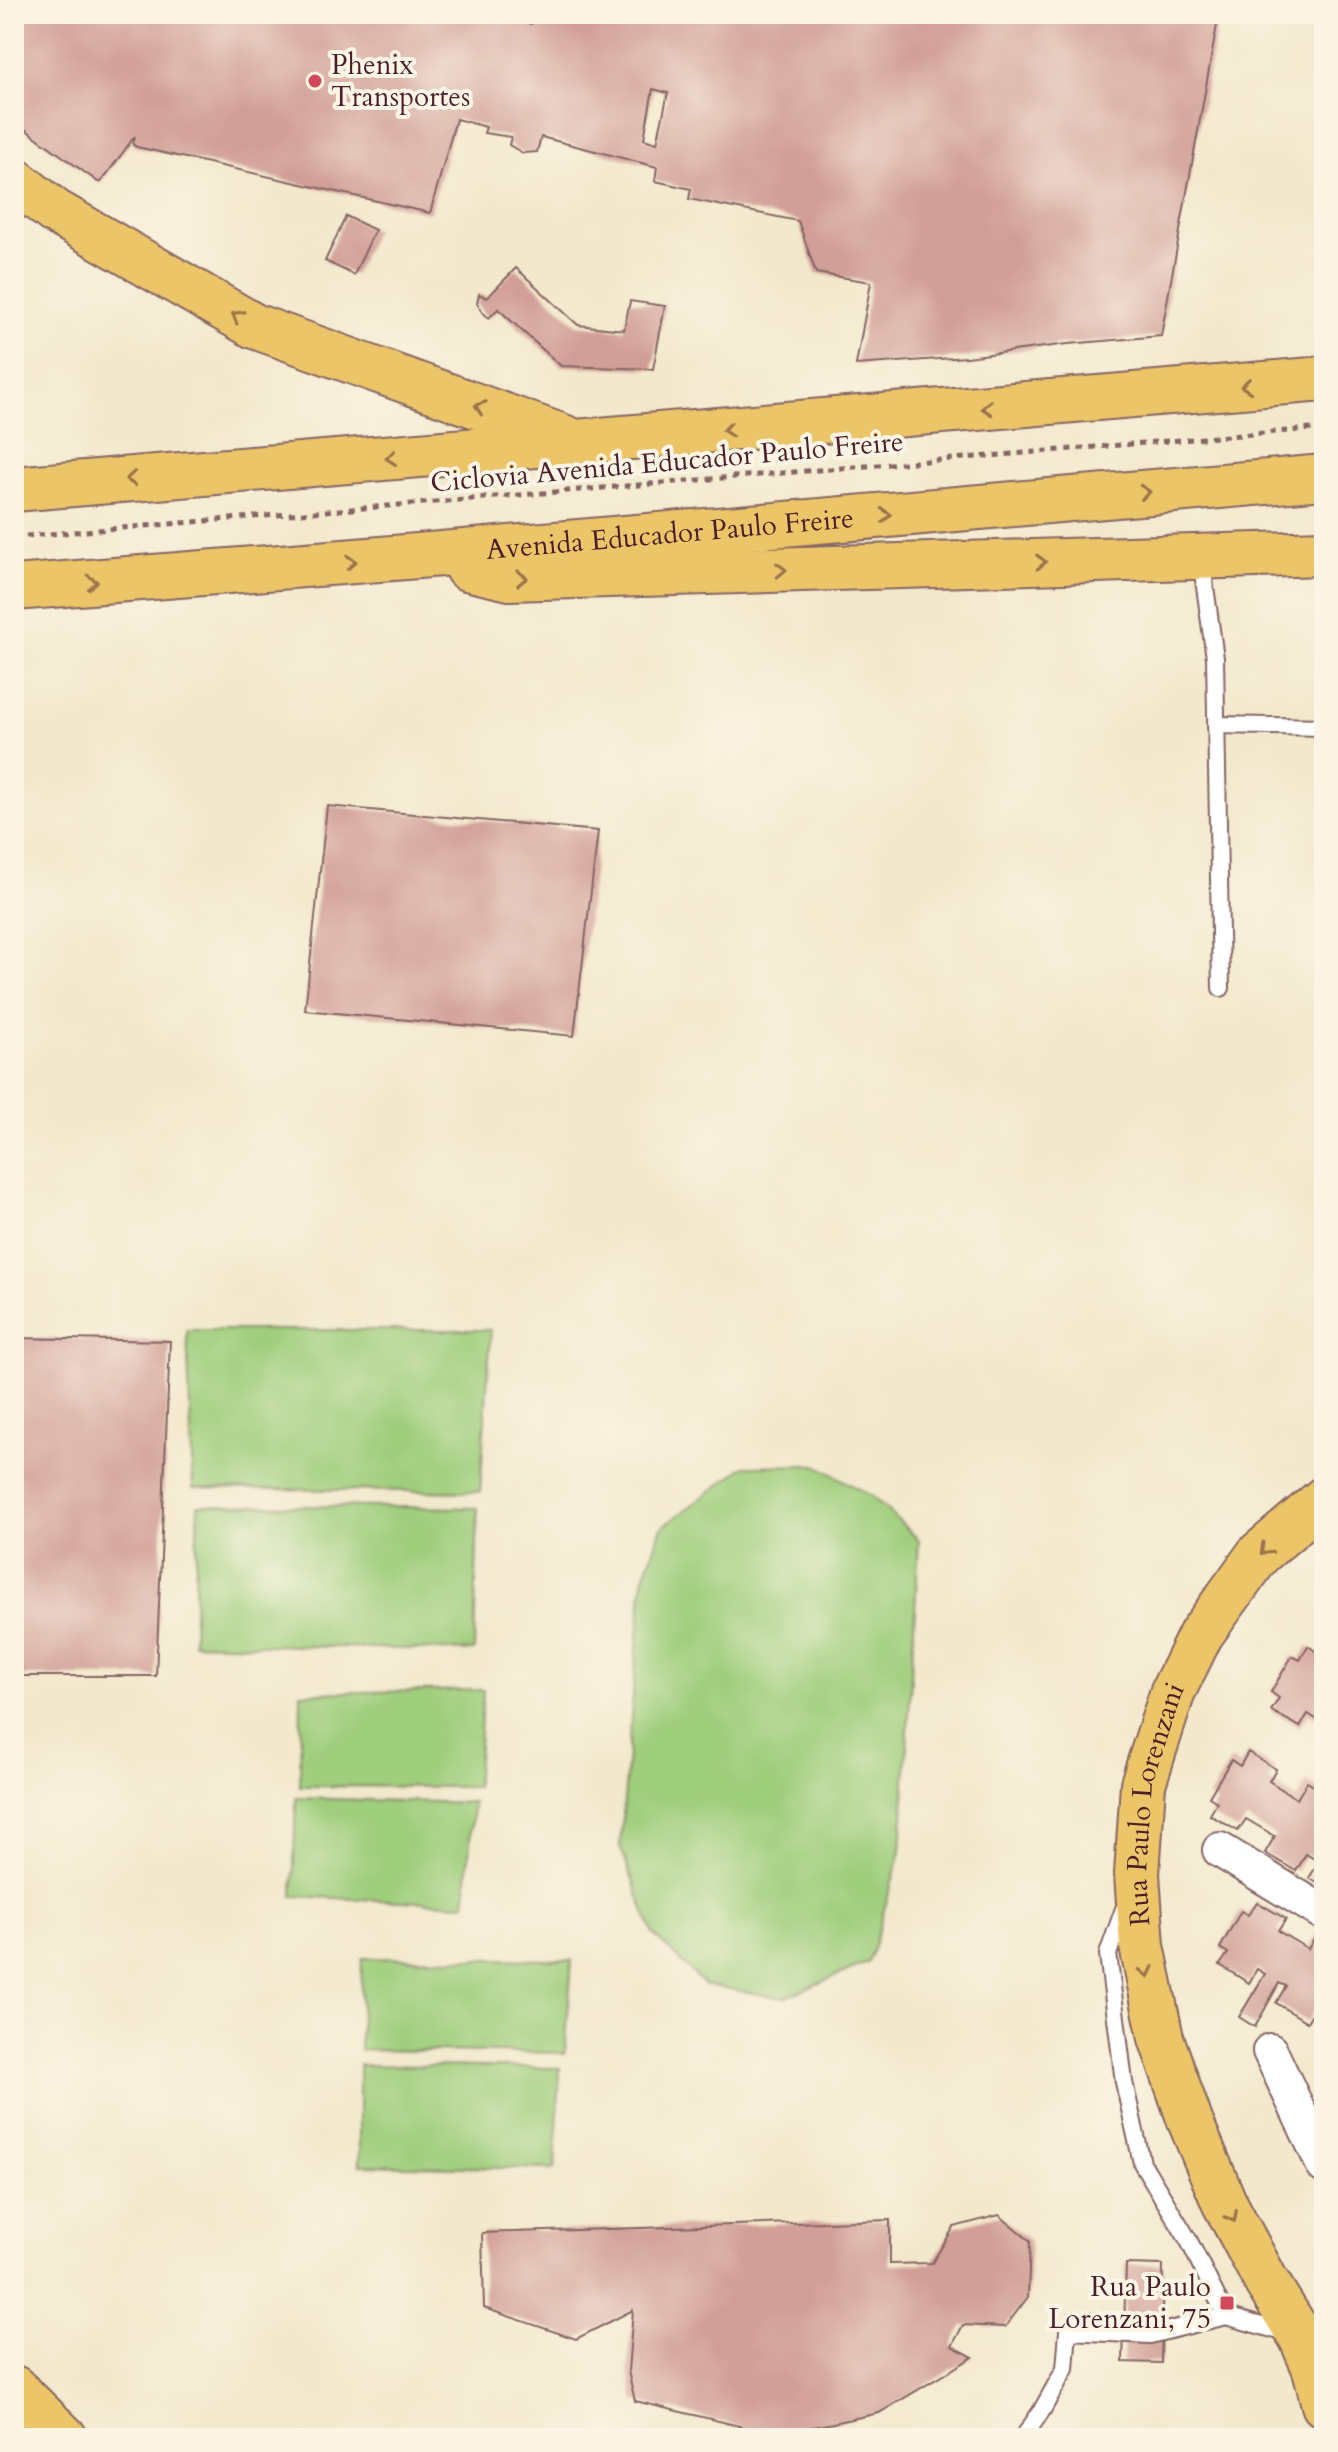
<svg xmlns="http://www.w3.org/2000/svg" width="1338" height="2452" font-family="Cardo,serif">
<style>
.pitch{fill:#9fce7c;stroke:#747654;stroke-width:2}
.building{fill:#d19f97;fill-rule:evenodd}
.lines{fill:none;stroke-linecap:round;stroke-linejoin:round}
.service-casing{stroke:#856563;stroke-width:20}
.minor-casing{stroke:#856563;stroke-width:38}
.primary-casing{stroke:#856563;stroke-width:48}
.trunk-casing{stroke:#856563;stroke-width:48}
.path{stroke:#856563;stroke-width:5;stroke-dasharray:6 6;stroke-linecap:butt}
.service{stroke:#fff;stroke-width:16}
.minor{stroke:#fff;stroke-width:34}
.primary{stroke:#edc569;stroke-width:44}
.trunk{stroke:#edc569;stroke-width:44}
.oneway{stroke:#9c724a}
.poi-dot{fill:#d1495b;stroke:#fcf5e5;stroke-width:3}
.labels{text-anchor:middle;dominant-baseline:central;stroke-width:8;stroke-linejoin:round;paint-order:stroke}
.poi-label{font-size:28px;fill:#4a1f2b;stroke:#fcf5e5;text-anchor:start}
.street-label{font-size:28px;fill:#4a1f2b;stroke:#fcf5e5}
</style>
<rect width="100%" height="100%" fill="#fcf5e5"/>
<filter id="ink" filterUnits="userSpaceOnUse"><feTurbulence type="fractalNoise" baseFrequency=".0125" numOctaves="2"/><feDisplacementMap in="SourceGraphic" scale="16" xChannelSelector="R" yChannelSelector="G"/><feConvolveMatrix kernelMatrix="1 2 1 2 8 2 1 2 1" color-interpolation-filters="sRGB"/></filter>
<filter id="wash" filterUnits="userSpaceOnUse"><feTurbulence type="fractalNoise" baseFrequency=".006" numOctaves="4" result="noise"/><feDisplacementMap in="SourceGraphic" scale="32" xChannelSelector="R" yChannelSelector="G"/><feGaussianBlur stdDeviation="1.8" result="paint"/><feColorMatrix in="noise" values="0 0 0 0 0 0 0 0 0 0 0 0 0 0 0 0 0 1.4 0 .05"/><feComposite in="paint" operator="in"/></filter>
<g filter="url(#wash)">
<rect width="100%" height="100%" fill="#f2e8cc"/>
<g class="pitch">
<path d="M187,1330H491L480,1492L193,1488Z"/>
<path d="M816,1465L873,1497L919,1540L901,1851L869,1962L784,1998L705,1985L653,1934L620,1846L643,1580L662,1527L745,1466Z"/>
<path d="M198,1505L478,1508L474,1651L193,1643Z"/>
<path d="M483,1690L476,1787L300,1786L301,1693Z"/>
<path d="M296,1798L473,1803L465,1904L293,1896Z"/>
<path d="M362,1958L572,1960L565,2053L360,2050Z"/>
<path d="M359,2065L560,2068L555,2169L359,2165Z"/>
</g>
<g id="blocks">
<g class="building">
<path d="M14,14H487L532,24L500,14H1219L1161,336L1068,344L967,357L856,365L871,282L816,273L798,221L689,199L691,189L655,181L657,167L541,137L537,152L523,153L509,145L511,137L484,133L486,127L456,119L430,213L137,147L133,145L135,136L101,182H98L14,121ZM653,89L668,93L657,143L644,139Z"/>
<path d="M346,216L375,230L354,275L325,261Z"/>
<path d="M516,268L578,325L624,330L630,301L665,306L653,369L561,366L498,309L489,318L482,312L477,303L479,294L487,298Z"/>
<path d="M327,806L598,831L574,1036L305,1010Z"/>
<path d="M14,1338L170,1341L156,1676H14Z"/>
<path d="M1308,1646L1324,1656V1724L1308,1714L1300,1727L1271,1711L1279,1698L1271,1692L1292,1656L1300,1660Z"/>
<path d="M1248,1752L1276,1769L1269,1781L1297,1799L1307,1782L1324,1792V1887L1309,1878L1319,1862L1306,1854L1296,1871L1265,1853L1275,1836L1246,1819L1238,1831L1210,1815L1217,1802L1209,1797L1231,1760L1240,1766Z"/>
<path d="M1257,1902L1286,1919L1278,1931L1308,1949L1318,1933L1324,1937V2009L1317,2005L1307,2022L1276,2003L1286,1986L1279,1983L1255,2027L1239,2017L1265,1974L1257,1969L1249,1983L1220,1965L1228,1953L1220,1948L1241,1911L1248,1915Z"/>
<path d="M999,2215L1030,2241L1028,2297L1005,2327L963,2325L952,2346L973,2357L879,2413L777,2435L635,2401L628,2371L633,2310L576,2339L484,2308L482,2233L890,2220V2264L932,2263L954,2227Z"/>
<path d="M1126,2264L1163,2265L1161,2363L1123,2362Z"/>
</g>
</g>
</g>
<g filter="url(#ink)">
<use href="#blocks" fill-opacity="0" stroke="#856563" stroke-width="2"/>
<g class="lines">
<defs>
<g id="service">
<path d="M1201,558L1215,658L1221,988"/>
<path d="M1216,725L1324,727"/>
<path d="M1226,2316L1290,2334"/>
<path d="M1023,2438L1042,2410L1065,2369L1068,2331L1150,2335L1226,2316L1189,2241L1142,2163L1124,2082L1108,1954L1125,1906"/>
</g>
<g id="minor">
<path d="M1220,1850L1324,1913"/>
<path d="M1270,2051L1324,2166"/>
</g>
<g id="primary">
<path id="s1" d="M1315,2369L1301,2337L1266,2281L1224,2202L1190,2121L1161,2038L1142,1946L1137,1874L1143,1784L1173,1691L1201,1634L1259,1554L1324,1499"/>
</g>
<g id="trunk">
<path d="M14,180L54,211L254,326L566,438"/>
<path d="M14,489L1324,379"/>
<path d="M467,568L510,578L1324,553"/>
<path id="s2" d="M14,588L418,556L1324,477"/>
<path d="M1315,2369L1324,2405"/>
<path d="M14,2388L65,2438"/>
</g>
</defs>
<use href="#service" class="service-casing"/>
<use href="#minor" class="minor-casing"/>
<use href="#primary" class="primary-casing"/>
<use href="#trunk" class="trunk-casing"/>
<path class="path" d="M14,537L1324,428"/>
<use href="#service" class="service"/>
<use href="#minor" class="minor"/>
<use href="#primary" class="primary"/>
<use href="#trunk" class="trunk"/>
</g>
<defs><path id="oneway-chevron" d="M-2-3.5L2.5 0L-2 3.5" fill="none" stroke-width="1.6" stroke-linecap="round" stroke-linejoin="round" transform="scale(2)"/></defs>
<g class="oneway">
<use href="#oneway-chevron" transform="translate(237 316) rotate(-150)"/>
<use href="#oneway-chevron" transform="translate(1246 386) rotate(175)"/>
<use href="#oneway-chevron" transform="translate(480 407) rotate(-160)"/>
<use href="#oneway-chevron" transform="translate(987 408) rotate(175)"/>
<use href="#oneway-chevron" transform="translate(728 430) rotate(175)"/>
<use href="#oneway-chevron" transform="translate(391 458) rotate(175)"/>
<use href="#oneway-chevron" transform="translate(131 479) rotate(175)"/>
<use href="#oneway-chevron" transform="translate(1145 492) rotate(-5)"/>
<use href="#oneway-chevron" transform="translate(886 515) rotate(-5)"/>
<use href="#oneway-chevron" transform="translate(351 562) rotate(-4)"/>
<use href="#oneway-chevron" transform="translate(1041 562) rotate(-2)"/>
<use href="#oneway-chevron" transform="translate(781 570) rotate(-2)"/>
<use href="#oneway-chevron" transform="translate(522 578)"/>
<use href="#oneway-chevron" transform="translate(92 582) rotate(-4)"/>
<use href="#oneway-chevron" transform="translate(1265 1550) rotate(136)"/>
<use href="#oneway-chevron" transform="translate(1147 1972) rotate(78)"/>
<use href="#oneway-chevron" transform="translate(1232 2217) rotate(62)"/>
</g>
</g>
<g class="poi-dot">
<circle cx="315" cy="81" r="8"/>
<rect x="1219" y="2295" width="16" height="16" rx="4"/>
</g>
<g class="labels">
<g class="poi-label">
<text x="331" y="65">Phenix<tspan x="331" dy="32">Transportes</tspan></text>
<text x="1211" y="2287" text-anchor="end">Rua Paulo<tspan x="1211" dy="32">Lorenzani, 75</tspan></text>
</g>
<g class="street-label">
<text transform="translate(667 462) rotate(-5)">Ciclovia Avenida Educador Paulo Freire</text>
<text stroke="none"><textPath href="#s2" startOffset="658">Avenida Educador Paulo Freire</textPath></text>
<text stroke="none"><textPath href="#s1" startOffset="604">Rua Paulo Lorenzani</textPath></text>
</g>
</g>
<rect width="1338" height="2452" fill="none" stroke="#fcf5e5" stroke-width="48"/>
</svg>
